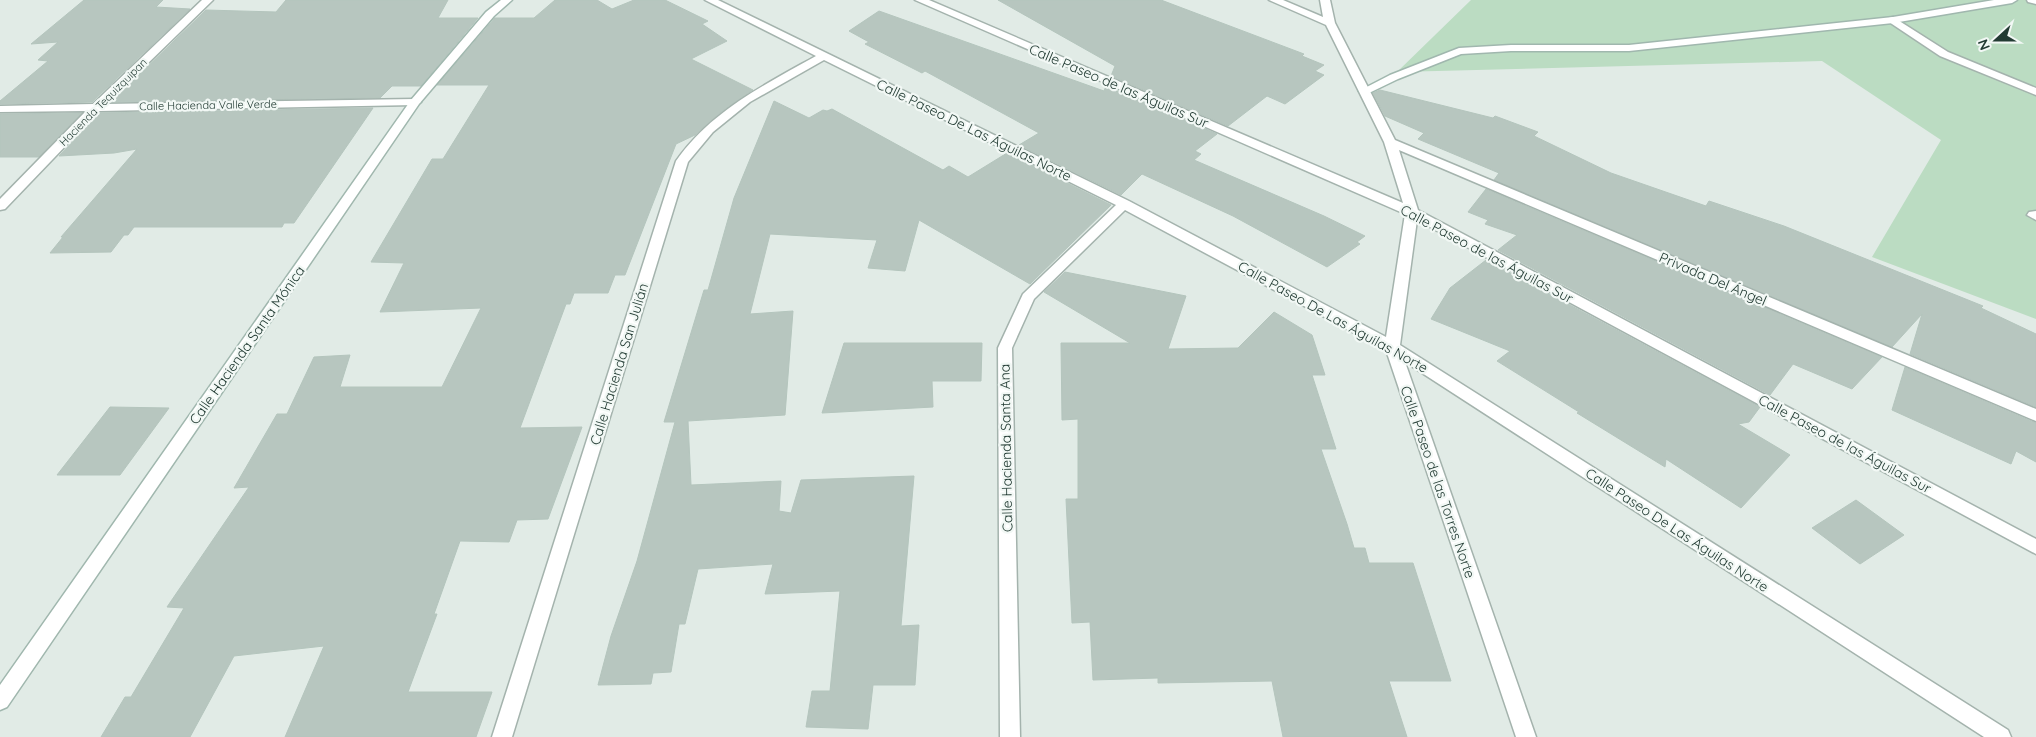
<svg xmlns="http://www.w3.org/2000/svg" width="2036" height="737" font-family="Quicksand,sans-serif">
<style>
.green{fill:#bbdcc2}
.building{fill:#b7c6bf;stroke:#b4c5bd}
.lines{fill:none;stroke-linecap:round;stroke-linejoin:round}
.lane-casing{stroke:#a4b3ad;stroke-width:3}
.street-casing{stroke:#a4b3ad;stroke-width:3}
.secondary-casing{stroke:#a0b7ae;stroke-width:3}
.lane{fill:#fff;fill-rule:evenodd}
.street{fill:#fff;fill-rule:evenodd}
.secondary{fill:#fff;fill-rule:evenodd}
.labels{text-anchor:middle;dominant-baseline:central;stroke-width:4.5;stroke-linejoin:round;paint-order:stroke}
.far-street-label{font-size:11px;fill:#223b33;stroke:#f2f8f5}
.street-label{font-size:14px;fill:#223b33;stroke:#f2f8f5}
</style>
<rect width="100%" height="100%" fill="#e1ebe6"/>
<path class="green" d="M1471,0H2036V319L1872,257L1941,140L1822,61L1397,72Z"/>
<g class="building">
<path d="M84,0H163L156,7L190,9L92,102L0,104V101L48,61L38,60L58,42L31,44Z"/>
<path d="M286,0H448L438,18H478L421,86H392L380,98L111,102L206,10L276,12Z"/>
<path d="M555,0H597L612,9L634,0H665L708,21L702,24L727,41L691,59L753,90L721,112L695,135L676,144L625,275H615L608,293H574L570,304H566L520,428L582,427L548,519L517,520L509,542L460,541L434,614H437L408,692H492L476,737H285L324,646L234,656L190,737H101L125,697H131L184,608L167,607L249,487L234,488L277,414H287L314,357L350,355L340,387H442L481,308L380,312L404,263L371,262L432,159H443L489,85H437L495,18H534Z"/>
<path d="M998,0H1161L1304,54L1302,56L1324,65L1315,71L1324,75L1285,104L1267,96L1228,126L1111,76L1115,66Z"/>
<path d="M879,11L1104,91L1106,86L1217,134L1195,151L1201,154L1194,160L1324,216L1365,236L1357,242L1360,244L1327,267L1233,216L1142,174L1121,195L1019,145L1039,133L925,71L922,73L865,44L869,42L849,31Z"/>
<path d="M1380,90L1493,118L1495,116L1538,132L1534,136L1611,173L1706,206L1709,201L1784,226L1983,306L1981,308L2036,334V407L1910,354L1922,314L1892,347L1494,180L1499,173L1418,139L1424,133L1385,116L1373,93Z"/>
<path d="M774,101L809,118L823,110L827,111L832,109L943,170L949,166L968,177L1007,153L1111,205L1030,284L919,220L905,271L868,268L877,240L770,234L750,314L793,311L785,415L688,421L691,485L781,481L779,511L791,513L801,480L914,476L901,626L919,625L915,685H873L868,729L806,727L812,691H830L840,591L765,594L773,564L698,569L685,624H679L671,672L653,673L651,684L598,685L611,636L637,561L675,422H664L704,290H708L734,198Z"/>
<path d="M373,108L294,223H284L282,227H134L128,235H124L111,252L50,253L63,237H61L137,149L114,153L59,156L100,113Z"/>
<path d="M82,113L39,157H0V114Z"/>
<path d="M1486,189L1882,357L1852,389L1793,364L1770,395L1498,250L1517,235L1485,224L1488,220L1468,212Z"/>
<path d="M1486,260L1760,407L1749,422L1738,424L1790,455L1741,508L1666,459L1665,467L1577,413L1579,412L1497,361L1510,351L1431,319L1450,288Z"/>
<path d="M1065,272L1186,296L1168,349L1238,348L1274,312L1312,335L1325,375H1312L1336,449H1321L1347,524L1354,548H1365L1369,563H1413L1451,681H1389L1407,737H1283L1272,681L1158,683V678L1093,680L1090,622L1072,623L1066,499H1078V419L1062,420L1061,343H1130L1044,292Z"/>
<path d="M844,343H982L981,381H932L933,407L822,413Z"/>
<path d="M1905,367L2036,423V462L2016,451L2011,464L1892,410Z"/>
<path d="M110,407L169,408L120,475H57Z"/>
<path d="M1856,500L1904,535L1860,564L1812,528Z"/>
</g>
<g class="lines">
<defs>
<g id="lane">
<path d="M2027,0H2036V4L2028,2Z"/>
<path d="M1893,17L1948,52L2036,88V95L1940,56L1889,22L1888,20L1889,18Z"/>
<path d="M2036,211V220L2027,215L2029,212Z"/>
</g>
<g id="street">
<path d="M202,0H213L106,104L415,99L421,102L415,105L99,111L5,209L0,210V199L86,111L0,112V106L93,104Z"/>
<path d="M705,0H718L1129,201L1386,337L1405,214L915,0H929L1403,203L1384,142L1326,25L1269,0H1283L1323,17L1320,0H1330L1335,23L1395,140L2036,409V421L1399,150L1418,210L2036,539V554L1417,220L1400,345L2008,730L2011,737H1984L1405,362L1536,737H1516L1386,350L1125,210L1034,299L1012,348L1020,737H1000L998,348L1023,294L1116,205L824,60L750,102L713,132L688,162L512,737H492L676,161C711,111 764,85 816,56Z"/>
</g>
<g id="secondary">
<path d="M501,0H512L494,16L419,104L7,707L0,710V685L411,100L486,12Z"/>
<path d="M1994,0H2017L2012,3L1893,23L1629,51H1511L1461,54L1398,79L1369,93L1365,94L1359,91L1390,75L1459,48L1511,45H1629L1893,17Z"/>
</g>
</defs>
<use href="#lane" class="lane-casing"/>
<use href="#street" class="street-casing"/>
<use href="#secondary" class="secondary-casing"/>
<use href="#lane" class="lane"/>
<use href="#street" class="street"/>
<use href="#secondary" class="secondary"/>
</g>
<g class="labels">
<g class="far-street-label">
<text transform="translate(103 102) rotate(-45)">Hacienda Tequizquipan</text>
<text transform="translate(208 105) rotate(-1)">Calle Hacienda Valle Verde</text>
</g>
<g class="street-label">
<text transform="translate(1119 86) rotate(23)">Calle Paseo de las Águilas Sur</text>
<text transform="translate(974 130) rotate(26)">Calle Paseo De Las Águilas Norte</text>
<text transform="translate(1487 254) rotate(28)">Calle Paseo de las Águilas Sur</text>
<text transform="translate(1713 279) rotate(23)">Privada Del Ángel</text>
<text transform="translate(1333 317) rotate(29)">Calle Paseo De Las Águilas Norte</text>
<text transform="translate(247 345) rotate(-55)">Calle Hacienda Santa Mónica</text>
<text transform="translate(619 364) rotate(-73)">Calle Hacienda San Julián</text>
<text transform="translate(1845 444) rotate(28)">Calle Paseo de las Águilas Sur</text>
<text transform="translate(1006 448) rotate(-91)">Calle Hacienda Santa Ana</text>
<text transform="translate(1438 482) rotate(71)">Calle Paseo de las Torres Norte</text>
<text transform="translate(1677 530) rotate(33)">Calle Paseo De Las Águilas Norte</text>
</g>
</g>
<g transform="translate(1996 40) rotate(249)" stroke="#f2f8f5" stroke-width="4" paint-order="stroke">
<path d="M0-4L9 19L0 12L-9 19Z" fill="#223b33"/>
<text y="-8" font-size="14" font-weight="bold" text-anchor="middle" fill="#223b33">N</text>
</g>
</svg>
